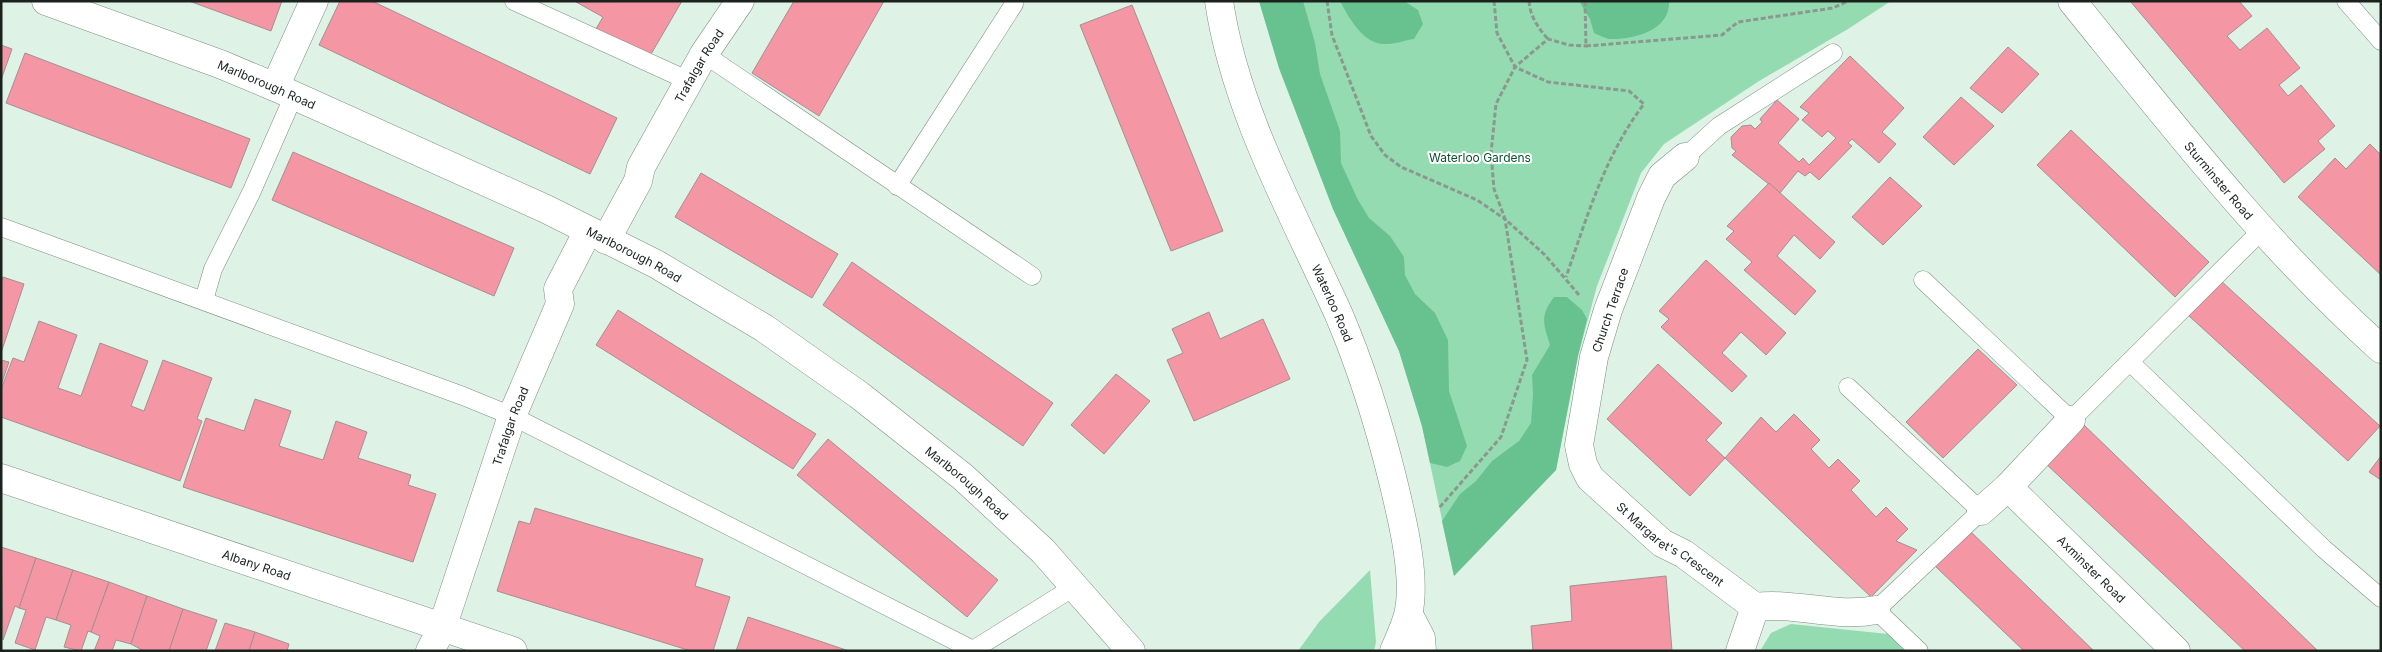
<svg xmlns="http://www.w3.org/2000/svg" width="2382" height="652" font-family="Inter,sans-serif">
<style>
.green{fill:#95dbb1}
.forest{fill:#68c290}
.building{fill:#f496a4;stroke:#a58f92}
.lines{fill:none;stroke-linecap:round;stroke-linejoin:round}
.lane-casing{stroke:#7d8f83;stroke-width:19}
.street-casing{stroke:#7d8f83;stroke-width:29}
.secondary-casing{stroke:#7d8f83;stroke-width:29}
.primary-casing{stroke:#7d8f83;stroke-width:29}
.path{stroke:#8a988f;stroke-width:3;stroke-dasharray:5 2.5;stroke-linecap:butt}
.lane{stroke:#fff;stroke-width:18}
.street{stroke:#fff;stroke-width:28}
.secondary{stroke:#fff;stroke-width:28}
.primary{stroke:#fff;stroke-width:28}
.labels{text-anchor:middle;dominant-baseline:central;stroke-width:4;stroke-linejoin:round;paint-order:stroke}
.street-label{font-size:12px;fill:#1b221e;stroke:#fff}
.park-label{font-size:12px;fill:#095131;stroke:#fff}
</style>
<rect width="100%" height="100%" fill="#def2e5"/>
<g class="green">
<path d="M1259,1H1891L1848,29L1759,81L1664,144L1641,173L1597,286L1578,356L1556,470L1454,576L1422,426L1399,351L1333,209L1279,68Z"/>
<path d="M1370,570L1376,642L1374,651H1298L1319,622Z"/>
<path d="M1791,624L1888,634L1907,651H1760L1771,633Z"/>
</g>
<g class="forest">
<path d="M1259,1H1303L1315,43L1320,74L1340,131L1341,163L1358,200L1369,218L1390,236L1404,257L1405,275L1415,294L1435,313L1448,340L1449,391L1467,446L1460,461L1447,467L1430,463L1422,426L1399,351L1333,209L1279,68Z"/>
<path d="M1340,1H1404L1418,10L1423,24L1414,39C1405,40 1396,44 1387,44C1364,46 1349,18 1340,1Z"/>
<path d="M1579,1H1669C1671,30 1634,40 1609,39C1605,38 1599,35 1594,33L1590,19Z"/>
<path d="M1554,297H1567L1582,310L1587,319L1578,356L1556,470L1454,576L1442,521L1460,494L1476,481L1492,461L1519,441L1531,423L1533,394L1532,375L1550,345C1543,323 1540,316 1554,297Z"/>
</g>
<g class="building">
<path d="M189,1H282L271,31Z"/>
<path d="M340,1H372L617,118L590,174L319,45Z"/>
<path d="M682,1L647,61L594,32L603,17L576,2Z"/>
<path d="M794,1H884L819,116L752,73Z"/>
<path d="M2130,1H2239L2252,16L2227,36L2240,50L2267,28L2300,68L2279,85L2288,96L2301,85L2335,126L2318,141L2325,149L2284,183Z"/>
<path d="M1132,5L1223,231L1171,251L1080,25Z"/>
<path d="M1,45L12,49L1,80Z"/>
<path d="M2008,47L2039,74L2002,113L1970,88Z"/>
<path d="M25,53L250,139L231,188L6,103Z"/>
<path d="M1850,56L1904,108L1882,132L1896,144L1879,163L1852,139L1848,143L1852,146L1819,180L1810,172L1805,176L1798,171L1780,193L1732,155L1736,151L1732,148L1731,137L1742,126L1751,125L1755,129L1762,122L1760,119L1777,100L1799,119L1778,143L1799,162L1803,158L1809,165L1836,138L1828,131L1822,137L1802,120L1809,113L1800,107Z"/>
<path d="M1961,97L1994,126L1954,165L1923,137Z"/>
<path d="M2071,130L2209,262L2175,297L2037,165Z"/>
<path d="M2370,144L2381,155V275L2298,197L2335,158L2346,169Z"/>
<path d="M293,152L514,248L494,296L272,200Z"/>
<path d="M701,173L838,254L812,298L675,217Z"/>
<path d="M1890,177L1922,206L1883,245L1852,217Z"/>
<path d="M1769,183L1835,242L1820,259L1794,235L1777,256L1816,291L1795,315L1744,270L1752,262L1726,239L1734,231L1727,226Z"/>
<path d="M1706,260L1786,333L1766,355L1741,332L1722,353L1747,376L1732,392L1661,327L1669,319L1659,311Z"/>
<path d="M852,262L1053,403L1023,446L823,305Z"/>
<path d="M3,277L24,284L1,353V283Z"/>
<path d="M2220,280L2380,426L2348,461L2188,315Z"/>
<path d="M618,310L816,434L793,469L596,345Z"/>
<path d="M1209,312L1220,339L1263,319L1290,379L1194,421L1167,360L1183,353L1172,329Z"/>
<path d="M39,321L77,335L58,388L81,396L100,343L148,361L131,406L144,411L163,360L212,378L197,419L202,421L180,481L1,417V389L13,358L24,362Z"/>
<path d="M1978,349L2017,385L1943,458L1906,422Z"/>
<path d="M1,360L9,362L1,385Z"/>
<path d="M1658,364L1722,423L1706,440L1725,458L1690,496L1607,419Z"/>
<path d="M1116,374L1150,401L1104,454L1071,425Z"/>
<path d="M255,399L291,411L279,446L323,460L336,421L367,432L358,458L411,475L408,485L436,494L413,562L183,487L206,418L244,431Z"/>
<path d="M1794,414L1820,440L1811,449L1829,468L1838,459L1860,481L1851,490L1876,517L1886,507L1908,529L1896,541L1917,550L1871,597L1725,458L1761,417L1776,432Z"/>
<path d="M2084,425L2318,651H2245L2044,462Z"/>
<path d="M828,439L998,580L967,617L797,475Z"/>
<path d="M2381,456V480L2369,472Z"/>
<path d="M535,508L703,559L695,586L730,597L713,651H691L497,591L519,521L530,524Z"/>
<path d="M1969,530L2094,651H2024L1935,566Z"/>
<path d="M1,547L36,558L19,608L15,606L3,640Z"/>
<path d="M36,558L73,570L56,620L46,617L35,650L15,643L26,610L19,608Z"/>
<path d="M73,570L109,582L91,632L88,631L81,651L64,647L71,625L56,620Z"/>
<path d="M1666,576L1672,651H1533L1531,626L1572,621L1570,586Z"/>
<path d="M109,582L147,596L131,644L116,640L112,651H94L100,636L91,632Z"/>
<path d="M147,596L183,609L169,651H144L131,644Z"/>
<path d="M183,609L217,620L206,651H169Z"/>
<path d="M748,617L849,651H736Z"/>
<path d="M225,623L255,632L249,651H215Z"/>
<path d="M255,632L289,644L287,651H249Z"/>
</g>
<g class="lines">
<defs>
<g id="lane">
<path d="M514,1L689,81"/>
<path d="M2346,1L2381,41"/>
<path d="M704,54L1032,276"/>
<path d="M1685,157L1719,126L1833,53"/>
<path d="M897,186L1014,4"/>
<path d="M1,227L463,396L512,416L973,650L1074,587"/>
<path d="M1923,280L2071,420L2261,231"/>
<path d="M204,300L213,269L251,193L294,95"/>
<path d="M2130,362L2324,549L2381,598"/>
<path d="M1848,387L1981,511L1876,610L1919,651"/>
</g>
<g id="street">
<path id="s1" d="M2072,1C2170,122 2265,245 2381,349"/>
<path d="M275,87L314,1"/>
<path id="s2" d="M1685,157L1662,176L1651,198L1608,310L1594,357L1579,445L1583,464L1590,478L1662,543L1684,554L1755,607L1740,651"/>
<path id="s3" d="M606,240L638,181L641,167L704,54L740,1"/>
<path id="s4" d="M2071,420L2008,487L2176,651"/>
<path d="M1981,511L2008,487"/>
<path d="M1755,607C1796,602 1836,618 1876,610"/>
<path id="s5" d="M430,651L442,628L512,416L560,304L558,289L588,231"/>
</g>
<g id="secondary">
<path id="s6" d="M46,1L220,64L275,87L546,209L656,264L764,328L859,395L963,477L1043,551L1131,651"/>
<path id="s7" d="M1219,1C1235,111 1294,215 1339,315C1362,369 1379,424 1393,481C1402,518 1417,578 1408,615C1405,627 1399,639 1394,651"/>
<path d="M1409,615L1421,638L1422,651"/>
</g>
<g id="primary">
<path id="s8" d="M1,478L513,651"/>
</g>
</defs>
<use href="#lane" class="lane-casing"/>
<use href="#street" class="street-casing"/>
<use href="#secondary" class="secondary-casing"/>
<use href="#primary" class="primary-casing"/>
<g class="path">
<path d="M1327,1L1332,35L1371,136L1385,155L1401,167L1477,200L1505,219L1527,360L1501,437L1439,508"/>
<path d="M1494,1L1497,33L1515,67L1548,82L1629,91L1644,104C1605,155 1587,217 1566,277"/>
<path d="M1529,1C1530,16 1538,28 1548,39"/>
<path d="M1585,1L1586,46L1722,35L1738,22L1833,8L1848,1"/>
<path d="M1579,295L1545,255L1505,219L1494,189L1491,153L1496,104L1515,67L1548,39L1569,45L1586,46"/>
</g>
<use href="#lane" class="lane"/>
<use href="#street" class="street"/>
<use href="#secondary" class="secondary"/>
<use href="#primary" class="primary"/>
</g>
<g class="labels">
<g class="street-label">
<text stroke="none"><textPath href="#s3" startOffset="198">Trafalgar Road</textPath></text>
<text stroke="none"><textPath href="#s6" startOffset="236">Marlborough Road</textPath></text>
<text stroke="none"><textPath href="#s1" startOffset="232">Sturminster Road</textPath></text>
<text stroke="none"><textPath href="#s6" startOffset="641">Marlborough Road</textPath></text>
<text stroke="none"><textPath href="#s7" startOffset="324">Waterloo Road</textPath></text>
<text transform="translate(1610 310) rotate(-71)">Church Terrace</text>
<text stroke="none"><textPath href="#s5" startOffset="239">Trafalgar Road</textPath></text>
<text stroke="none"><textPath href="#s6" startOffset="1046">Marlborough Road</textPath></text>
<text stroke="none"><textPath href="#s2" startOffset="452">St Margaret's Crescent</textPath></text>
<text stroke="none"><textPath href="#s8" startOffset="270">Albany Road</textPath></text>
<text stroke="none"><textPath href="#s4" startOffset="209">Axminster Road</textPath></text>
</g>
<g class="park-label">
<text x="1480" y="157">Waterloo Gardens</text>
</g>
</g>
<rect width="2382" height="652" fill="none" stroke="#1b221e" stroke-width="5"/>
</svg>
